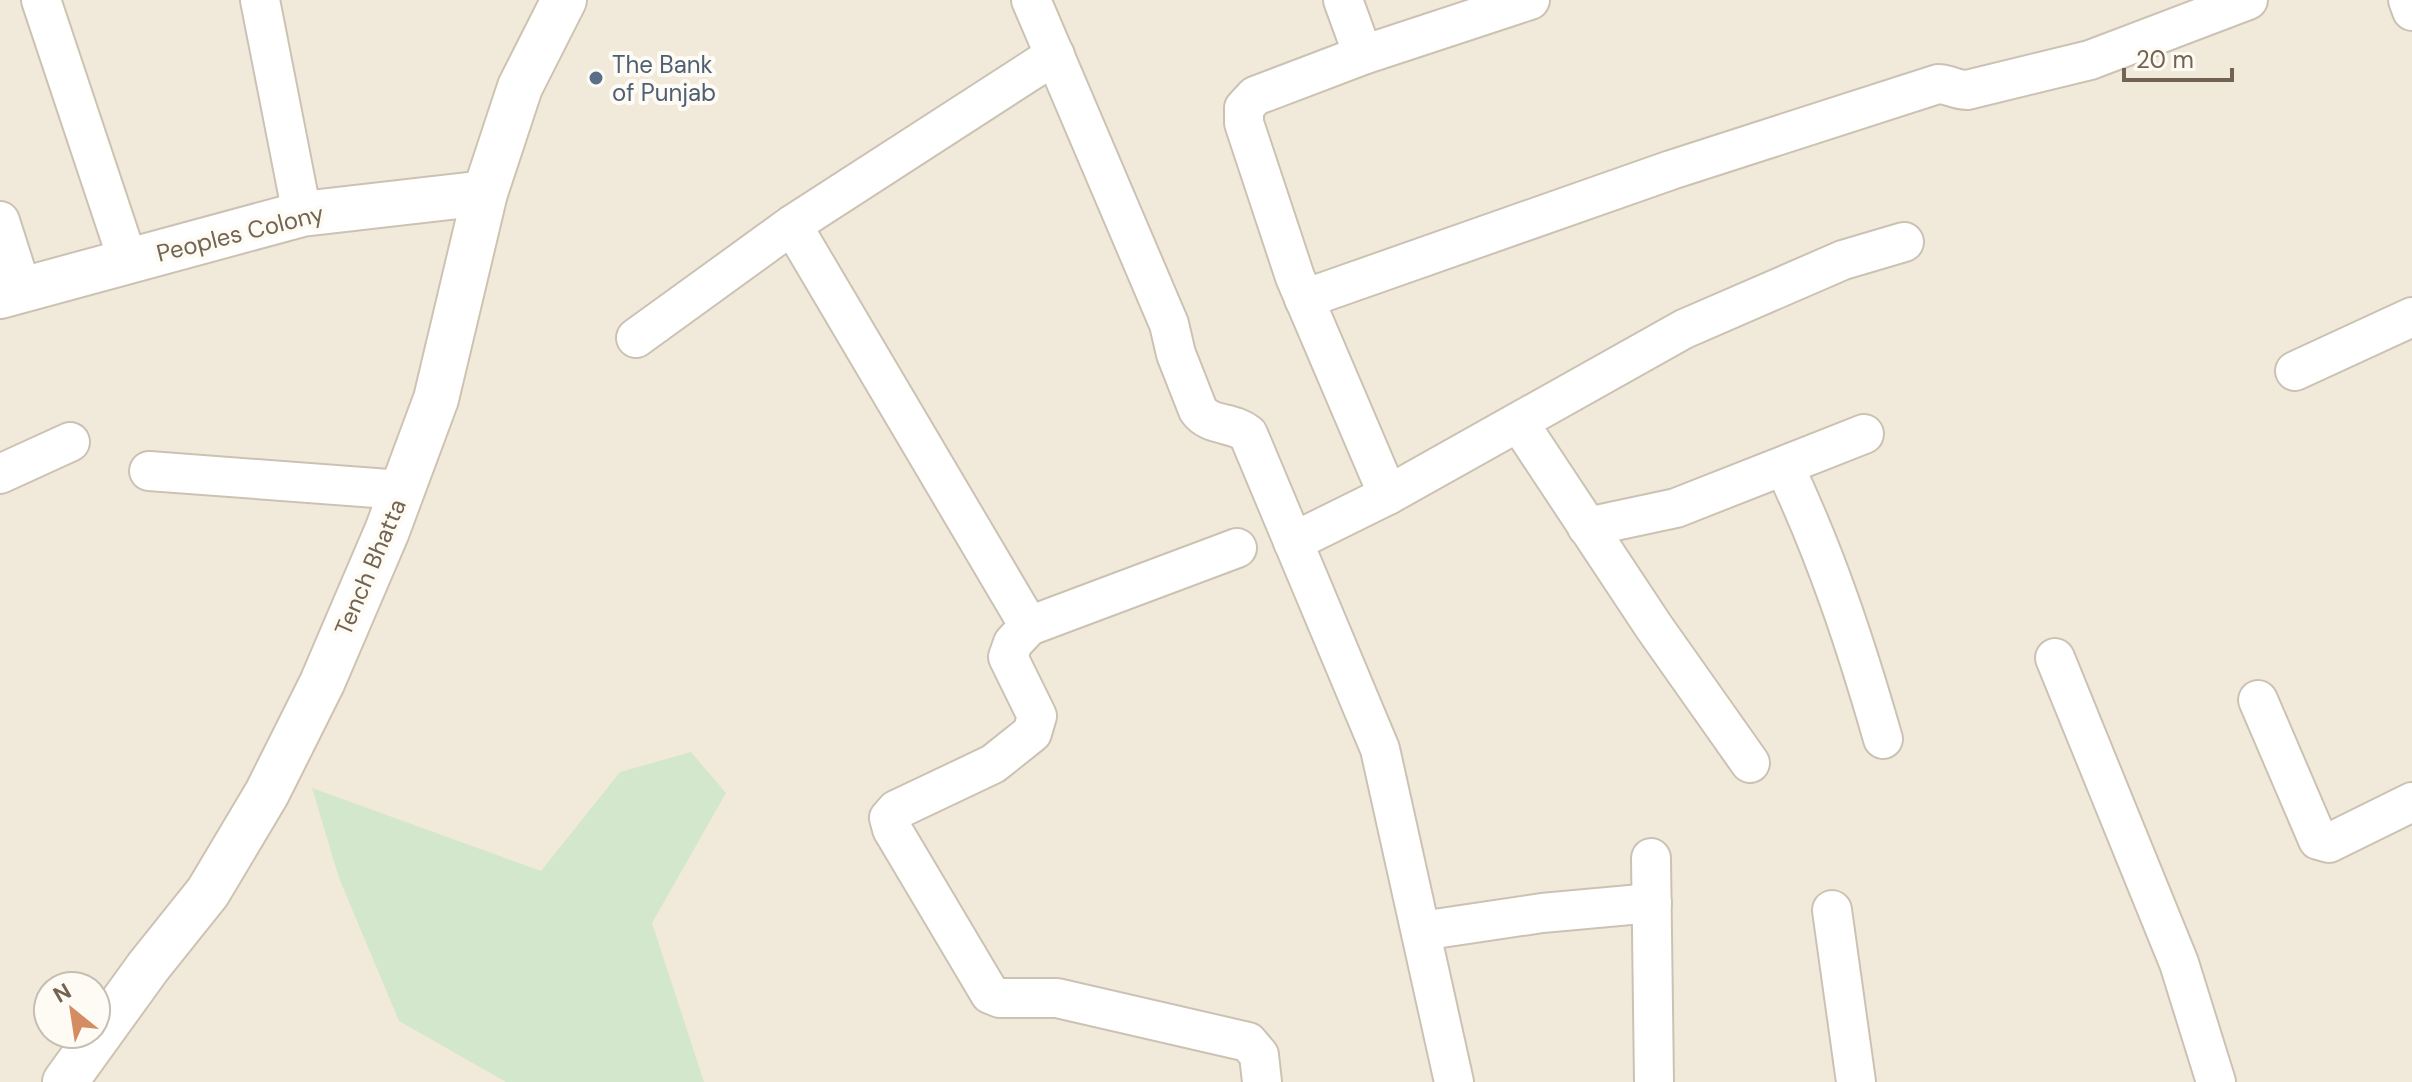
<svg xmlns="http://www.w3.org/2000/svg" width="2412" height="1082" font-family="'DM Sans',sans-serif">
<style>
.residential{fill:#f1eadb;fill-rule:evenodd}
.green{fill:#d2e7cc}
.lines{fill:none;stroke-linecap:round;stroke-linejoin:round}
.minor-casing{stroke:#ccc2b3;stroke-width:42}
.tertiary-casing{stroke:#ccc2b3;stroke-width:48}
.secondary-casing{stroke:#cec2b1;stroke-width:48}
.minor{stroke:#fff;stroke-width:38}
.tertiary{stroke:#fff;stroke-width:44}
.secondary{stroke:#fff;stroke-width:44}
.service-dot{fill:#5c6f8a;stroke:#fdfbf3;stroke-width:3}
.labels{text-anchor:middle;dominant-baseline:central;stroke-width:8;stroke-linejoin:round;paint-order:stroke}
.service-label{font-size:24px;fill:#4e5e75;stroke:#fdfbf3;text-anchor:start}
.street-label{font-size:24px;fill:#736352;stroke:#fdfbf3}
</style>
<rect width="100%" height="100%" fill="#faf7ec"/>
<path class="residential" d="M0,0H2412V1082H0ZM48,986H96V1034H48Z"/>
<path class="green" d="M691,752L726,793L652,923L704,1082H506L399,1021L339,878L312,788L541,871L620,772Z"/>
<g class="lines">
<defs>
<g id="minor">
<path d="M41,0L128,261"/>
<path d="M260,0L302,214"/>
<path d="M1031,0L1169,324L1176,354L1198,410C1210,427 1232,421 1248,434L1380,749L1454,1082"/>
<path d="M1343,0L1363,55"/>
<path d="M2408,0L2412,11"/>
<path d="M0,221L22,290"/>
<path d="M792,225L1029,626"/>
<path d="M1304,299L1671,170L1938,84C1949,84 1955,90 1967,90L2090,60L2248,0"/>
<path d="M636,338L792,225L1055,55"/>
<path d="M2295,371L2412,317"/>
<path d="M1519,423L1654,627L1750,763"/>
<path d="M1784,466C1826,554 1856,645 1883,739"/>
<path d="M149,471L402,490"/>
<path d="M0,474L70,442"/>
<path d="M1388,495L1295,277L1244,123V108L1255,96L1363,55L1530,0"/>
<path d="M1587,527L1676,508L1864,434"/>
<path d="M1293,542L1388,495L1684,329L1843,260L1904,242"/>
<path d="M1237,548L1029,626L1013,643L1008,657L1037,716L1032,733L993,764L896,810L889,818L892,829L990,994L1000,998H1057L1248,1042L1259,1055L1262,1082"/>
<path d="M2055,658L2179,963L2216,1082"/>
<path d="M2258,700L2318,840L2329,843L2412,802"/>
<path d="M1651,858L1654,1082"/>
<path d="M1832,910L1856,1082"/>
<path d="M1421,931L1542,913L1652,903"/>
</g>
<path id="tertiary" d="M0,296L302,214L485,193"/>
<path id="secondary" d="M65,1082L148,967L208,892L267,793L322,683L387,531L436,399L485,193L520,87L564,0"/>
</defs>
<use href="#minor" class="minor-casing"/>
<use href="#tertiary" class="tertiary-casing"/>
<use href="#secondary" class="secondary-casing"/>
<use href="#minor" class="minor"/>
<use href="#tertiary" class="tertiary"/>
<use href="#secondary" class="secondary"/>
</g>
<circle class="service-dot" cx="596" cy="78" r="8"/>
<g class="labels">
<g class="service-label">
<text x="612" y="64">The Bank<tspan x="612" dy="28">of Punjab</tspan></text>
</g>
<g class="street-label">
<text transform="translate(240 233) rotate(-14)">Peoples Colony</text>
<text transform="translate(370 567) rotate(-67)">Tench Bhatta</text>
</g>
</g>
<g transform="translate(72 1010) rotate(330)"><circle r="38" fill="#fdfbf3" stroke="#c6beb3" stroke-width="2"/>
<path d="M0-6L14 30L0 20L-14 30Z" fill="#d48d62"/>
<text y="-12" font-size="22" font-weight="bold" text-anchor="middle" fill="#736352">N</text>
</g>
<path d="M2124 68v12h108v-12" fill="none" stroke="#736352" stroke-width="4"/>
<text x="2136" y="68" font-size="24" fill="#736352" stroke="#fdfbf3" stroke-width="6" paint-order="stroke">20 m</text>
</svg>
